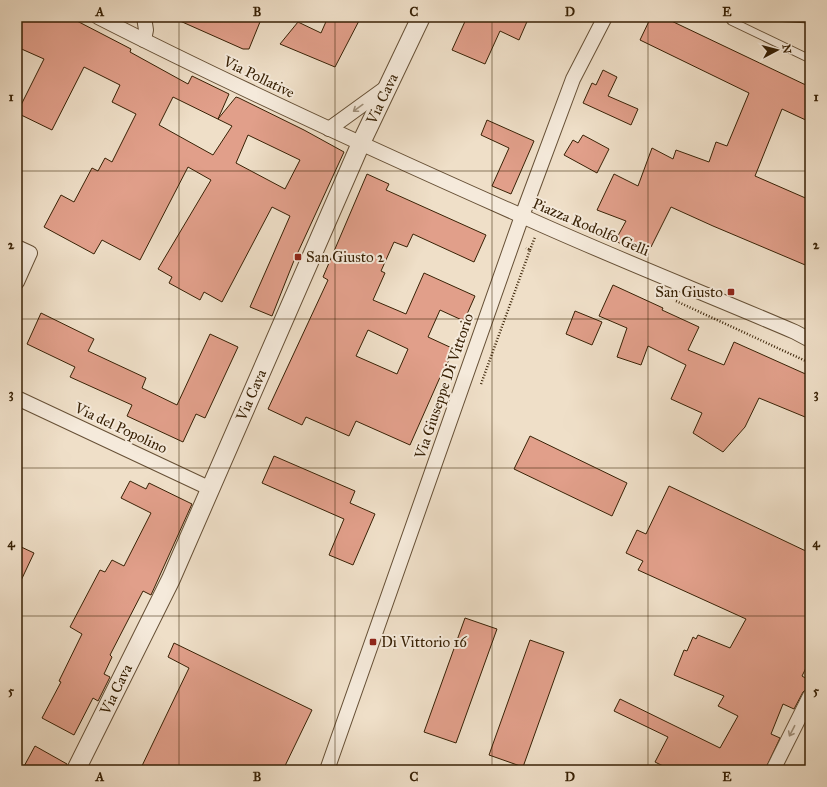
<svg xmlns="http://www.w3.org/2000/svg" width="827" height="787" font-family="'IM FELL Great Primer',serif">
<style>
.building{fill:#e19f8a;stroke:#382105;fill-rule:evenodd}
.lines{fill:none;stroke-linecap:round;stroke-linejoin:round}
.service-casing{stroke:#665036;stroke-width:9}
.minor-casing{stroke:#665036;stroke-width:16}
.tertiary-casing{stroke:#665036;stroke-width:20}
.path{stroke:#382105;stroke-width:2.5;stroke-dasharray:1 2;stroke-linecap:butt}
.service{stroke:#f5eadb;stroke-width:7}
.minor{stroke:#f5eadb;stroke-width:14}
.tertiary{stroke:#f5eadb;stroke-width:18}
.oneway{stroke:#a0907b}
.grid{fill:none;stroke:#382105;stroke-width:1;stroke-opacity:0.55}
.poi-dot{fill:#8f2418;stroke:#f5eadb;stroke-width:1.5}
.labels{text-anchor:middle;dominant-baseline:central;stroke-width:4;stroke-linejoin:round;paint-order:stroke}
.street-label{font-size:15px;fill:#382105;stroke:#f5eadb}
.poi-label{font-size:15px;fill:#382105;stroke:#f5eadb;text-anchor:start}
.neatline{fill:none;stroke:#382105;stroke-width:1.5}
.grid-label{font-size:13px;text-anchor:middle;font-weight:bold;fill:#382105}
</style>
<rect width="100%" height="100%" fill="#efdfc8"/>
<filter id="stains"><feTurbulence type="fractalNoise" baseFrequency=".005" numOctaves="4"/><feColorMatrix values="0 0 0 0 .2 0 0 0 0 .09 0 0 0 0 .02 0 0 0 .5 -.17"/></filter>
<radialGradient id="worn" r=".72"><stop offset=".6" stop-color="#630" stop-opacity="0"/><stop offset="1" stop-color="#630" stop-opacity=".3"/></radialGradient>
<g class="building">
<path d="M17,17H79L77,21L131,49L130,52L188,84L192,76L229,94L218,119L236,97L239,98L304,130L344,152L293,263L272,316L250,307L290,216L272,207L222,302L204,292L200,300L169,283L172,277L158,269L211,180L188,167L140,260L102,240L94,254L44,227L61,195L74,202L92,168L98,171L105,158L112,162L136,114L112,102L120,85L84,67L52,130L17,113L44,59L17,47ZM173,97L232,126L213,155L159,125ZM248,135L300,160L285,189L236,163Z"/>
<path d="M171,17H262L249,49H243Z"/>
<path d="M328,17H361L335,67L280,44L298,22L321,33Z"/>
<path d="M467,17H529L519,40L500,31L485,64L452,50Z"/>
<path d="M651,17H663L810,87V122L782,109L755,176L810,200V267L713,226L671,207L651,247L636,244L633,249L615,241L626,221L597,210L614,174L638,186L652,148L673,159L676,150L709,162L716,142L727,146L749,93L640,40Z"/>
<path d="M603,70L617,77L608,96L638,109L631,125L583,103L592,83L596,85Z"/>
<path d="M487,120L534,141L511,194L492,186L509,148L481,135Z"/>
<path d="M583,135L609,149L597,173L564,155L573,140L578,143Z"/>
<path d="M367,174L389,184L386,190L486,235L474,262L413,234L407,247L394,242L381,271L385,273L373,300L406,314L424,273L475,296L464,321L440,310L428,337L454,349L446,366H445L410,445L356,421L349,436L306,417L302,425L268,409L328,280L323,277ZM368,330L408,349L397,374L356,356Z"/>
<path d="M613,285L663,308L662,310L699,327L688,350L724,365L734,342L810,376V419L759,398L745,427L723,452L693,433L702,413L671,399L686,365L648,346L641,365L617,357L627,328L599,316Z"/>
<path d="M575,311L602,322L592,345L566,334Z"/>
<path d="M41,313L94,339L88,351L146,378L142,388L177,405L210,334L238,347L205,418L196,414L183,442L127,416L132,405L70,377L75,367L27,344Z"/>
<path d="M530,436L627,483L612,516L514,469Z"/>
<path d="M274,456L355,491L350,503L375,514L353,565L329,555L344,519L262,483Z"/>
<path d="M130,481L146,489L149,483L192,504L151,595L143,591L110,655L112,657L104,674L110,677L98,701L93,698L74,735L42,718L61,682L59,681L82,634L70,627L100,570L105,572L112,560L124,566L151,513L121,498Z"/>
<path d="M669,486L810,553V660L802,676L810,681V688L806,689L803,692L794,709L783,704L771,734L780,738L765,770H671L655,762L668,737L614,711L620,699L720,748L738,716L718,706L724,696L674,675L684,650L687,651L693,637L696,639L698,635L730,648L746,619L638,570L643,561L626,553L637,530L646,534Z"/>
<path d="M17,545L34,553L17,589Z"/>
<path d="M465,618L497,629L456,743L424,732Z"/>
<path d="M530,640L564,652L523,767L489,755Z"/>
<path d="M174,643L312,710L283,770H140L189,668L168,657Z"/>
<path d="M35,746L67,764L66,770H22Z"/>
</g>
<g class="lines">
<defs>
<g id="service">
<path d="M728,17L731,21L810,59"/>
<path d="M773,17L810,19"/>
</g>
<g id="minor">
<path d="M98,17C237,88 380,153 522,216C612,257 704,293 795,332L810,340"/>
<path d="M144,40L146,30L144,17"/>
<path d="M329,129L387,87"/>
<path d="M17,247L30,253L17,282"/>
<path d="M17,398L211,489"/>
<path d="M327,770L522,216L573,79L605,17"/>
<path d="M773,770L810,696"/>
</g>
<g id="tertiary">
<path id="s1" d="M76,770L171,579L361,143L421,17"/>
</g>
</defs>
<use href="#service" class="service-casing"/>
<use href="#minor" class="minor-casing"/>
<use href="#tertiary" class="tertiary-casing"/>
<g class="path">
<path d="M530,250L535,237"/>
<path d="M676,301L810,363"/>
<path d="M481,384L530,250L526,248"/>
</g>
<use href="#service" class="service"/>
<use href="#minor" class="minor"/>
<use href="#tertiary" class="tertiary"/>
</g>
<defs><path id="oneway-shaft" d="M-6 0H5M1.5-3L5.5 0L1.5 3" fill="none" stroke-width="1.6" stroke-linecap="round" stroke-linejoin="round"/></defs>
<g class="oneway">
<use href="#oneway-shaft" transform="translate(358 108) rotate(144)"/>
<use href="#oneway-shaft" transform="translate(792 731) rotate(117)"/>
</g>
<path class="grid" d="M179,17V770M335,17V770M492,17V770M648,17V770M17,171H810M17,319H810M17,468H810M17,616H810"/>
<g class="poi-dot">
<rect x="294" y="253" width="8" height="8" rx="2"/>
<rect x="727" y="288" width="8" height="8" rx="2"/>
<rect x="369" y="638" width="8" height="8" rx="2"/>
</g>
<g class="labels">
<g class="street-label">
<text transform="translate(259 77) rotate(26)">Via Pollative</text>
<text stroke="none"><textPath href="#s1" startOffset="738">Via Cava</textPath></text>
<text transform="translate(591 227) rotate(23)">Piazza Rodolfo Gelli</text>
<text transform="translate(444 386) rotate(-71)">Via Giuseppe Di Vittorio</text>
<text stroke="none"><textPath href="#s1" startOffset="414">Via Cava</textPath></text>
<text transform="translate(121 428) rotate(25)">Via del Popolino</text>
<text stroke="none"><textPath href="#s1" startOffset="90">Via Cava</textPath></text>
</g>
<g class="poi-label">
<text x="306" y="257">San Giusto 2</text>
<text x="723" y="292" text-anchor="end">San Giusto</text>
<text x="381" y="642">Di Vittorio 16</text>
</g>
</g>
<rect width="827" height="787" fill="none" stroke="#efdfc8" stroke-width="44"/>
<g transform="translate(777 50) rotate(83)" stroke="#f5eadb" stroke-width="3" paint-order="stroke">
<path d="M0-3L7 15L0 10L-7 15Z" fill="#382105"/>
<text y="-6" font-size="11" font-weight="bold" text-anchor="middle" fill="#382105">N</text>
</g>
<rect x="22" y="22" width="783" height="743" class="neatline"/>
<g class="grid-label">
<text x="100" y="16">A</text>
<text x="257" y="16">B</text>
<text x="414" y="16">C</text>
<text x="570" y="16">D</text>
<text x="727" y="16">E</text>
<text x="11" y="101">1</text>
<text x="816" y="101">1</text>
<text x="11" y="249">2</text>
<text x="816" y="249">2</text>
<text x="11" y="398">3</text>
<text x="816" y="398">3</text>
<text x="11" y="547">4</text>
<text x="816" y="547">4</text>
<text x="11" y="695">5</text>
<text x="816" y="695">5</text>
<text x="100" y="781">A</text>
<text x="257" y="781">B</text>
<text x="414" y="781">C</text>
<text x="570" y="781">D</text>
<text x="727" y="781">E</text>
</g>
<rect width="100%" height="100%" filter="url(#stains)"/>
<rect width="100%" height="100%" fill="url(#worn)"/>
</svg>
